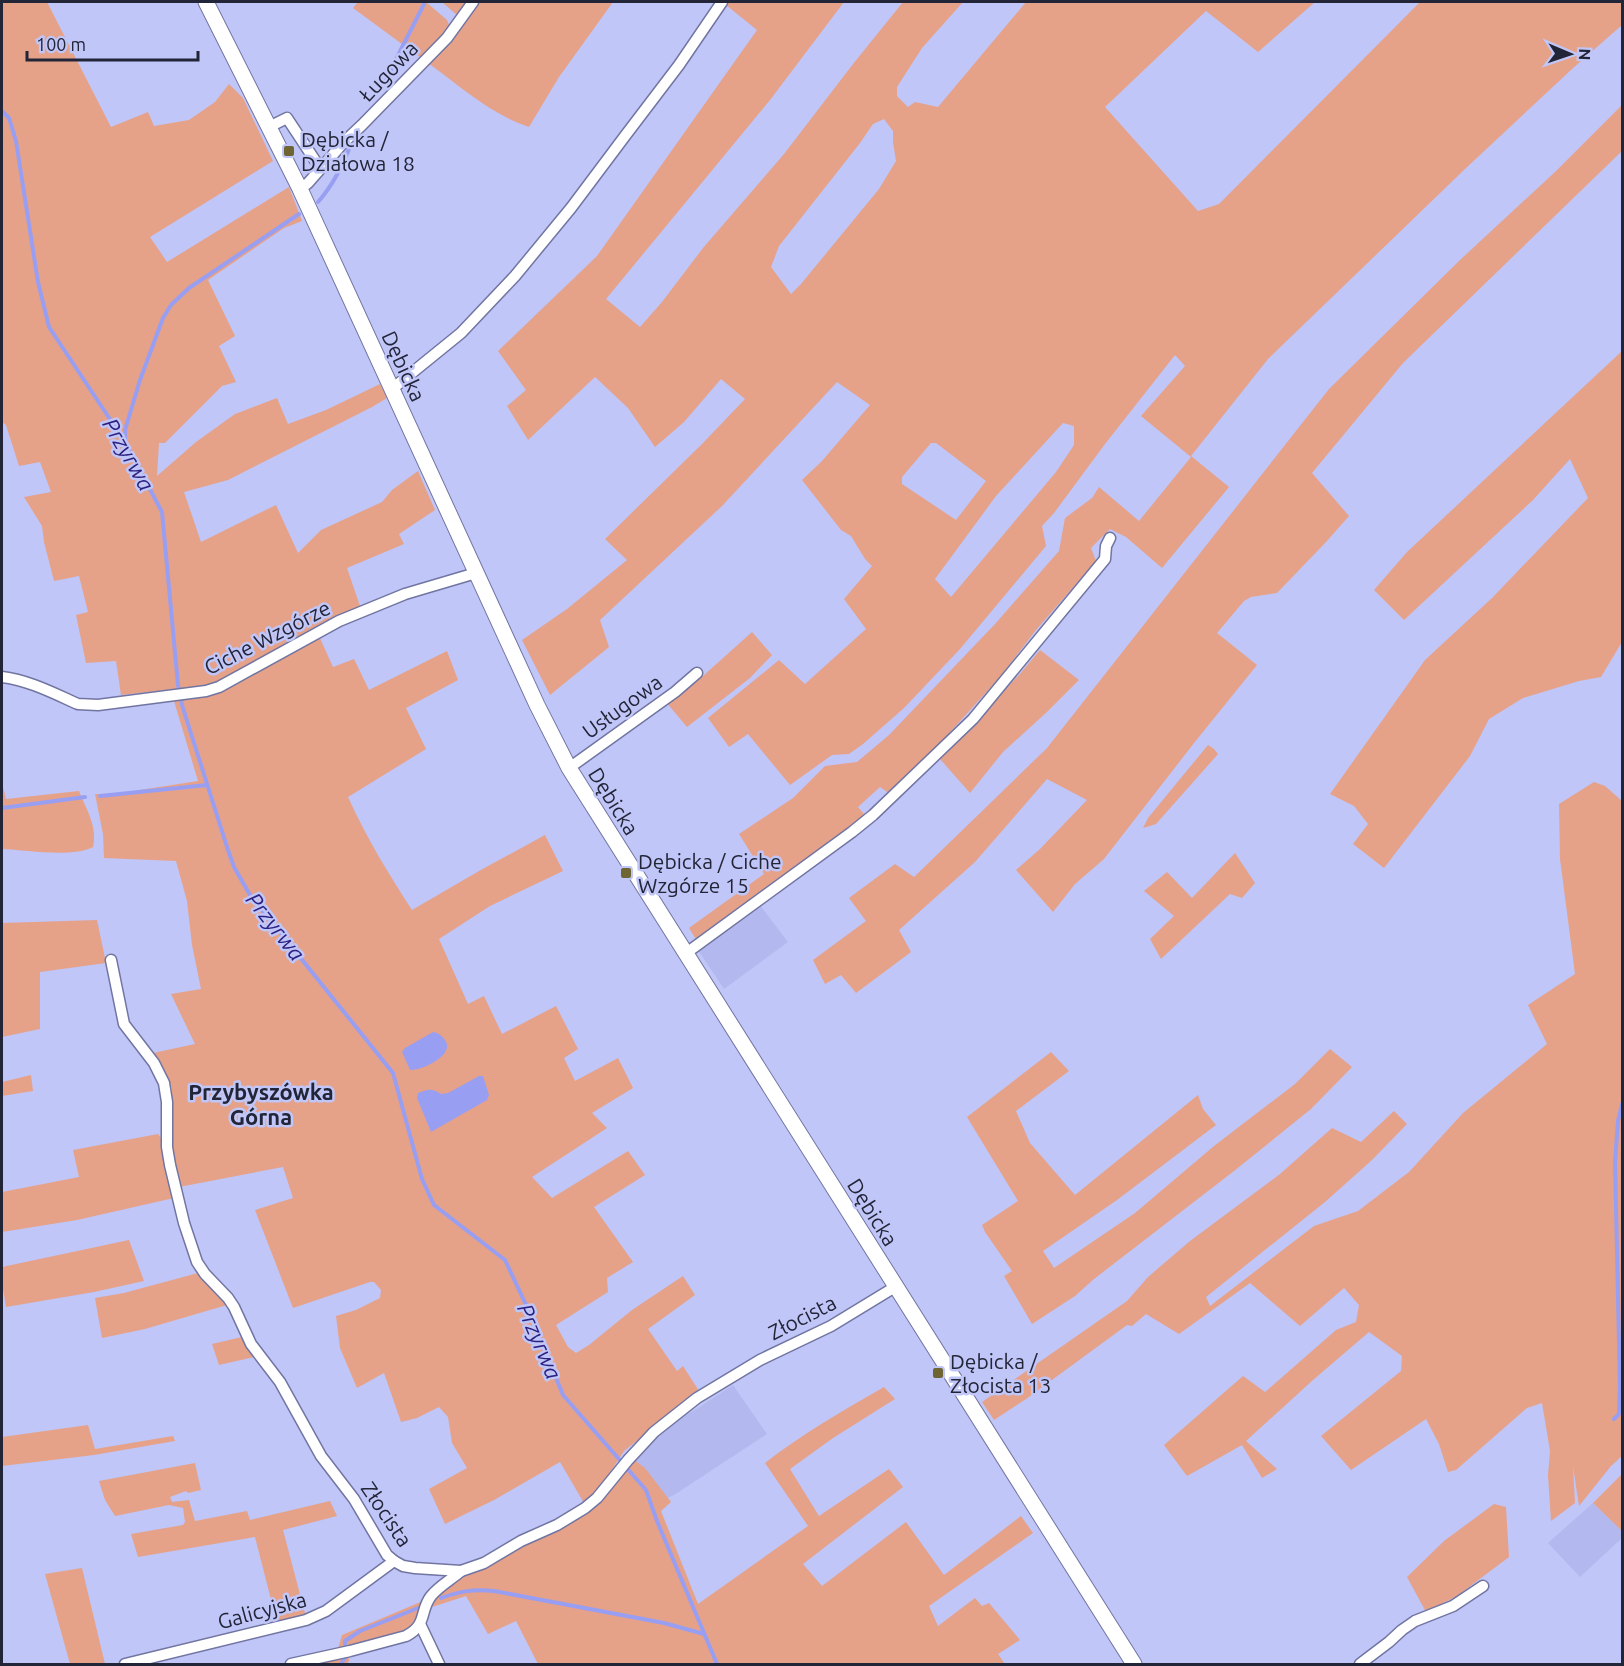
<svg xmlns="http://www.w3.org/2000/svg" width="1624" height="1666" font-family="Ubuntu,sans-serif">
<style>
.built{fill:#b3b9ef}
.green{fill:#e6a189;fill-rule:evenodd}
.water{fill:#989ff2}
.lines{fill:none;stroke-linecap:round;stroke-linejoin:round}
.stream{stroke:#989ff2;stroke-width:4}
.street-casing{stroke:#7175a2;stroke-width:13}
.secondary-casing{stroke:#7175a2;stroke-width:17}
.street{stroke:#fff;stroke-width:10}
.secondary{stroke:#fff;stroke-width:15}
.poi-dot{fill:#6e6532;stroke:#c0c6f7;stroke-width:2}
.labels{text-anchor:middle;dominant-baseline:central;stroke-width:5;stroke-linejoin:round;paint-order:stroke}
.street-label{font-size:21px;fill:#222437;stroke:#c0c6f7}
.poi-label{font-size:21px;fill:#222437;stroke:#c0c6f7;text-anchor:start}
.water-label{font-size:22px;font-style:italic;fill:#2c2180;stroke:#c0c6f7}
.neighbourhood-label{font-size:22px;font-weight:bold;fill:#222437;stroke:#c0c6f7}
</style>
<rect width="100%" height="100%" fill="#c0c6f7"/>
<g class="built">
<path d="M760,905L788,942L724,989L698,950Z"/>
<path d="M733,1385L767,1434L674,1495L667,1498L634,1460L674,1422L698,1408Z"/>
<path d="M1593,1503L1622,1531V1538L1580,1577L1548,1543Z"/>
</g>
<g class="green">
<path d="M2,2H47L111,127L148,112L154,126L189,120L215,102L229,84L243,98L273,161L150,237L167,262L289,187L302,221L284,228L208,280L235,336L219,346L236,382L222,386L165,443H159L157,476L196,442L235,414L277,398L288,424L326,410L380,384L387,398L372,407L228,480L184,492L201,542L276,505L298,553L321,530L382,502L392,490L418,471L435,510L399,534L404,544L347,568L361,609L326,622L287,642L236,675L212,685L121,695L116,661L86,663L76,615L88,612L79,576L54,581L44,542L42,526L24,497L51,492L40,462L19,466L6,425L2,422Z"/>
<path d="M358,2H426L447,20L450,27L421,58L353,8Z"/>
<path d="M442,2H467L458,16Z"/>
<path d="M479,2H613L559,77L529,127C492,115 460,86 428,63L449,42Z"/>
<path d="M728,2H844L770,100L606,299L640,327L662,302L703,248L784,154L853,64L903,2H963L922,48L897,87V96L908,107L915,102L938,107L1026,2H1315L1258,52L1206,11L1105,107L1198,211L1219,204L1420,2H1622V25L1572,69L1465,169L1268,359L1191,456L1229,487L1162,568L1126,537L1110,529L1091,548L1096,561L1036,630L1000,677L933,751L890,794L880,787L858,807L864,814L863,819L697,941L689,928L764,874L739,834L793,798L825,766L857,762L889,735L995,624L1059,551L1065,518L1092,498L1099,487L1139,521L1191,457L1141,416L1185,366L1175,355L1105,444L1054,513L1042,526L1046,546L960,649L904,708L863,744L849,754L832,755L790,785L748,734L729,747L708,718L779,660L805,684L866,629L844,599L872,566L865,559L851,536L841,530L802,480L822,461L870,405L837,382L722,506L600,620L609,647L550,695L522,640L567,609L627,560L605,539L702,444L745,399L721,379L684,422L655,447L628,408L595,377L528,440L507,406L526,390L498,351L597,256L757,30L726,5ZM884,119L893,131V142L896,161L879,189L801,284L791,294L771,267L779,246L860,143L873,124ZM1063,423L1074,426V445L1056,472L951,597L935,579L996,496ZM931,443H936L986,481L956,520L902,484V477Z"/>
<path d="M1622,105V151L1403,363L1312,473L1349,516L1326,542L1277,593L1251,597L1244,601L1217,633L1257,665L1194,743L1104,859L1075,884L1053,912L1016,870L1040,849L1087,800L1047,779L975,862L899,930L911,952L856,993L841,975L825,984L813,960L866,921L849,898L895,864L914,877L1047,748L1329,389L1460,260L1555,172Z"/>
<path d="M1622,351V642L1601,677L1579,681L1523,698L1489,719L1470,756L1384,868L1353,844L1368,824L1354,806L1330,794L1425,660L1492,598L1588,498L1570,459L1533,500L1404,620L1374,590L1407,552Z"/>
<path d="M752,632L772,655L750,678L687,727L666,702L703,676Z"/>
<path d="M319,636L333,667L354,659L369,690L447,651L458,680L406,708L426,749L348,797C366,837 388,873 412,910L479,871L545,835L563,871L490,906L439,939L468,1004L484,996L502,1034L556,1006L578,1049L564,1058L575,1081L618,1058L633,1088L592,1113L607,1128L532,1177L552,1198L628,1151L645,1175L594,1207L633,1262L607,1278L608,1292L556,1325L568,1347L576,1353L589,1345L632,1310L683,1276L695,1295L648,1329L677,1371L683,1366L699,1391L624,1451L598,1491L584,1503L560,1462L494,1500L445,1524L429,1489L467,1468L452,1443L448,1417L439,1407L417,1418L401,1422L384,1373L357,1388L340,1348L336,1316L356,1310L380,1298L381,1290L374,1282H370L293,1308L255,1210L293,1198L283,1167L179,1187L172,1141V1088L153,1053L195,1044L171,994L201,989L192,945L187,901L176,861L104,858L103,834L95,794H114L198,781L174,701L175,698L232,685L252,676L264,667L290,654Z"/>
<path d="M1040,650L1079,680L1048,711L1003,752L970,793L940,759L1019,675Z"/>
<path d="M1208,745L1214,749L1218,754L1156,824L1143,828L1148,818Z"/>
<path d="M1594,782L1605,786L1622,801V1456L1611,1466L1579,1506L1573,1466L1575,1503L1551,1521L1548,1475L1550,1451L1542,1403L1527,1408L1456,1470L1448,1472L1439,1444L1426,1419L1351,1470L1321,1436L1401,1371L1402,1356L1369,1332L1313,1380L1246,1441L1277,1469L1262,1478L1242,1445L1187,1476L1164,1445L1243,1376L1265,1392L1336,1330L1356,1322L1359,1305L1344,1288L1300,1326L1250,1283L1179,1334L1146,1314L1132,1326L1127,1325L1026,1399L994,1420L982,1402L1127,1301L1148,1277L1190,1241L1280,1174L1332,1128L1361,1142L1394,1111L1407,1124L1372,1160L1325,1202L1206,1297L1210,1306L1314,1226L1358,1211L1409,1172L1463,1113L1547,1044L1528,1005L1575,974L1560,859L1559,804Z"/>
<path d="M2,783L6,799L79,791C86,809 98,827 93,847C72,858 26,850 2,849Z"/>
<path d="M1235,853L1255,883L1242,898L1230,894L1161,959L1150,939L1174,916L1144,891L1167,872L1192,898Z"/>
<path d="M97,920L106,963L40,972V1029L2,1037V923Z"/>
<path d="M1330,1049L1352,1067L1311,1109L1234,1171L1094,1279L1075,1296L1032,1324L1004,1276L1012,1271L985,1232L982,1225L1018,1201L967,1117L1051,1052L1069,1071L1016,1111L1030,1143L1075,1195L1198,1095L1203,1109L1216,1125L1117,1200L1043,1251L1054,1268L1135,1213L1214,1146L1295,1084Z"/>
<path d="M31,1075L33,1091L2,1096V1082Z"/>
<path d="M158,1134L161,1138L165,1163L174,1198L77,1220L2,1232V1192L79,1177L73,1150Z"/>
<path d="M129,1240L144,1281L94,1292L6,1307L2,1283V1267Z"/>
<path d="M198,1273L222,1296L227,1305L145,1329L102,1338L95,1298L124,1293Z"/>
<path d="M242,1337L254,1357L219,1365L212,1344Z"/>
<path d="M884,1387L895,1399L833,1438L790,1469L819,1516L889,1469L903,1487L803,1564L822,1586L906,1522L944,1575L1021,1516L1033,1533L929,1606L938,1626L975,1598L982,1606L989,1603L1020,1640L998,1654L1005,1664H538L516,1621L488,1634L466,1596L432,1607L439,1593L463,1576L510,1550L590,1510L607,1495L634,1460L645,1468L671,1502L661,1511L698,1604L808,1526L765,1463C802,1434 844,1410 884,1387Z"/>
<path d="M88,1425L95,1449L173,1436L175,1441L94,1455L2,1466V1437Z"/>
<path d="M195,1463L201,1490L188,1493L186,1491L170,1497L172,1502L189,1500L195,1521L247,1511L250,1520L330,1501L337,1516L283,1530L306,1617L277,1623L255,1537L138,1557L131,1534L183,1525L185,1522L183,1508L169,1505L115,1516L105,1500L99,1481Z"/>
<path d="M1622,1474V1531L1593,1503Z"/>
<path d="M1494,1504L1506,1507L1509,1557L1457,1596L1426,1612L1407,1577L1444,1541Z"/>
<path d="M82,1568L105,1664H70L45,1574Z"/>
<path d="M423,1601C420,1609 418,1621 412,1627C400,1638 355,1645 338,1649L342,1635Z"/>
<path d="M349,1655V1661L347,1664H311Z"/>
</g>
<g class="water">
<path d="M433,1032C439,1033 442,1036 445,1040C456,1055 421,1071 410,1070L402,1052L405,1048Z"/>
<path d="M479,1076H483L489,1095L487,1100L431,1132L417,1098L418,1093C428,1089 432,1088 441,1094L448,1093Z"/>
</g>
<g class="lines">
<g class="stream">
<path d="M381,89L424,4"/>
<path d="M2,111L9,118L16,141L38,282L49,327L125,442L162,512L178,685L182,705L227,847L234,867L250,895L393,1073L422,1179L434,1205L505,1260L527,1307L563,1395L646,1490L657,1521L717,1664"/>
<path d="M318,202C333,185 341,168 350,147"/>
<path d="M125,441V430L140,380L163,318L171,305L189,288L299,214"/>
<path d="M100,796L207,785"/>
<path d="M2,808L85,797"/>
<path d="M1614,1419L1619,1414L1620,1387L1615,1162L1618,1121L1622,1104"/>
<path d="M441,1598C461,1591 473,1589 494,1591L664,1623L704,1634"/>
<path d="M345,1648V1641L360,1631L418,1608"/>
<path d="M341,1664L345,1658"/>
</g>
<defs>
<g id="street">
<path d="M269,127L287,118L320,168"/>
<path d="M300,189L308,183L344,142L362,125L447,38L473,2"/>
<path d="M392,389L461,333L515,276L571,208L625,136L679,65L722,2"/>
<path d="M2,677C28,680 53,693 78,704L98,705L206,691L219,687L339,621L405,594L476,573"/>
<path d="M569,768L675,692L697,673"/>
<path d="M685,954L852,832L873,815L973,719L1105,559L1106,546L1110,538"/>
<path d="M111,960L124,1024L154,1063L164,1083L167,1102V1147L170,1165L184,1223L197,1262L205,1274L228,1298L234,1307L251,1344L280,1382L321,1456L354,1499L387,1555L394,1561L403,1566L415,1568L461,1571L484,1563L521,1541L557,1525L585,1508L597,1498L628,1460L654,1432L697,1398L760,1360L831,1326L895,1287"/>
<path d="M420,1624L439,1664"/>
<path d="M125,1664L306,1620L326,1611L394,1561"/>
<path d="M291,1664L350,1651L406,1636C428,1624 419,1612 431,1596C439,1586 452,1579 461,1571"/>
<path d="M1360,1664L1389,1642L1402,1630L1415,1621L1453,1606L1483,1586"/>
</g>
<path id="secondary" d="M206,2L300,189L537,705L569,768L1134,1664"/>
</defs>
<use href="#street" class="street-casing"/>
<use href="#secondary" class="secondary-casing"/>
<use href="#street" class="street"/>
<use href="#secondary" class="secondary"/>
</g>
<g class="poi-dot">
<rect x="283" y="145" width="12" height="12" rx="3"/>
<rect x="620" y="867" width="12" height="12" rx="3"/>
<rect x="932" y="1367" width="12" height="12" rx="3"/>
</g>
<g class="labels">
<g class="street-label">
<text transform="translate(388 71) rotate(-46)">Ługowa</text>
<text transform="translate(404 366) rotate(65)">Dębicka</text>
<text transform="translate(267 637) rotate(-27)">Ciche Wzgórze</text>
<text transform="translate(622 706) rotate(-36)">Usługowa</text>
<text transform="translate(614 801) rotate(58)">Dębicka</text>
<text transform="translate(873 1212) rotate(58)">Dębicka</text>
<text transform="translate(802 1317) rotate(-27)">Złocista</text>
<text transform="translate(387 1514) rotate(56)">Złocista</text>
<text transform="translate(262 1610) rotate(-15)">Galicyjska</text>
</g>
<g class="poi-label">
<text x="301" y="139">Dębicka /<tspan x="301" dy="24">Działowa 18</tspan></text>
<text x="638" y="861">Dębicka / Ciche<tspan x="638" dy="24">Wzgórze 15</tspan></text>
<text x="950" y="1361">Dębicka /<tspan x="950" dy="24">Złocista 13</tspan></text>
</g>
<g class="water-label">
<text transform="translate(129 454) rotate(60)">Przyrwa</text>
<text transform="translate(276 926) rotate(52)">Przyrwa</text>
<text transform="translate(540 1341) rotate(67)">Przyrwa</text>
</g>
<g class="neighbourhood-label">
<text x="261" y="1091">Przybyszówka<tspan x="261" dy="25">Górna</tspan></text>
</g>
</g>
<rect width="1624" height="1666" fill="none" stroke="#222437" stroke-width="6"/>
<g transform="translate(1570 54) rotate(92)" stroke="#c0c6f7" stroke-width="4.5" paint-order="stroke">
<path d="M0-4.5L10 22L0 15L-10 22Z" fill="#222437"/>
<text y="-9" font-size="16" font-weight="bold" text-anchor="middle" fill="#222437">N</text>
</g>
<path d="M27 51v9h171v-9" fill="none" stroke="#222437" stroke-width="3"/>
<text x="36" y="51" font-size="18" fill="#222437" stroke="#c0c6f7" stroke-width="4.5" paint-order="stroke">100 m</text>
</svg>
